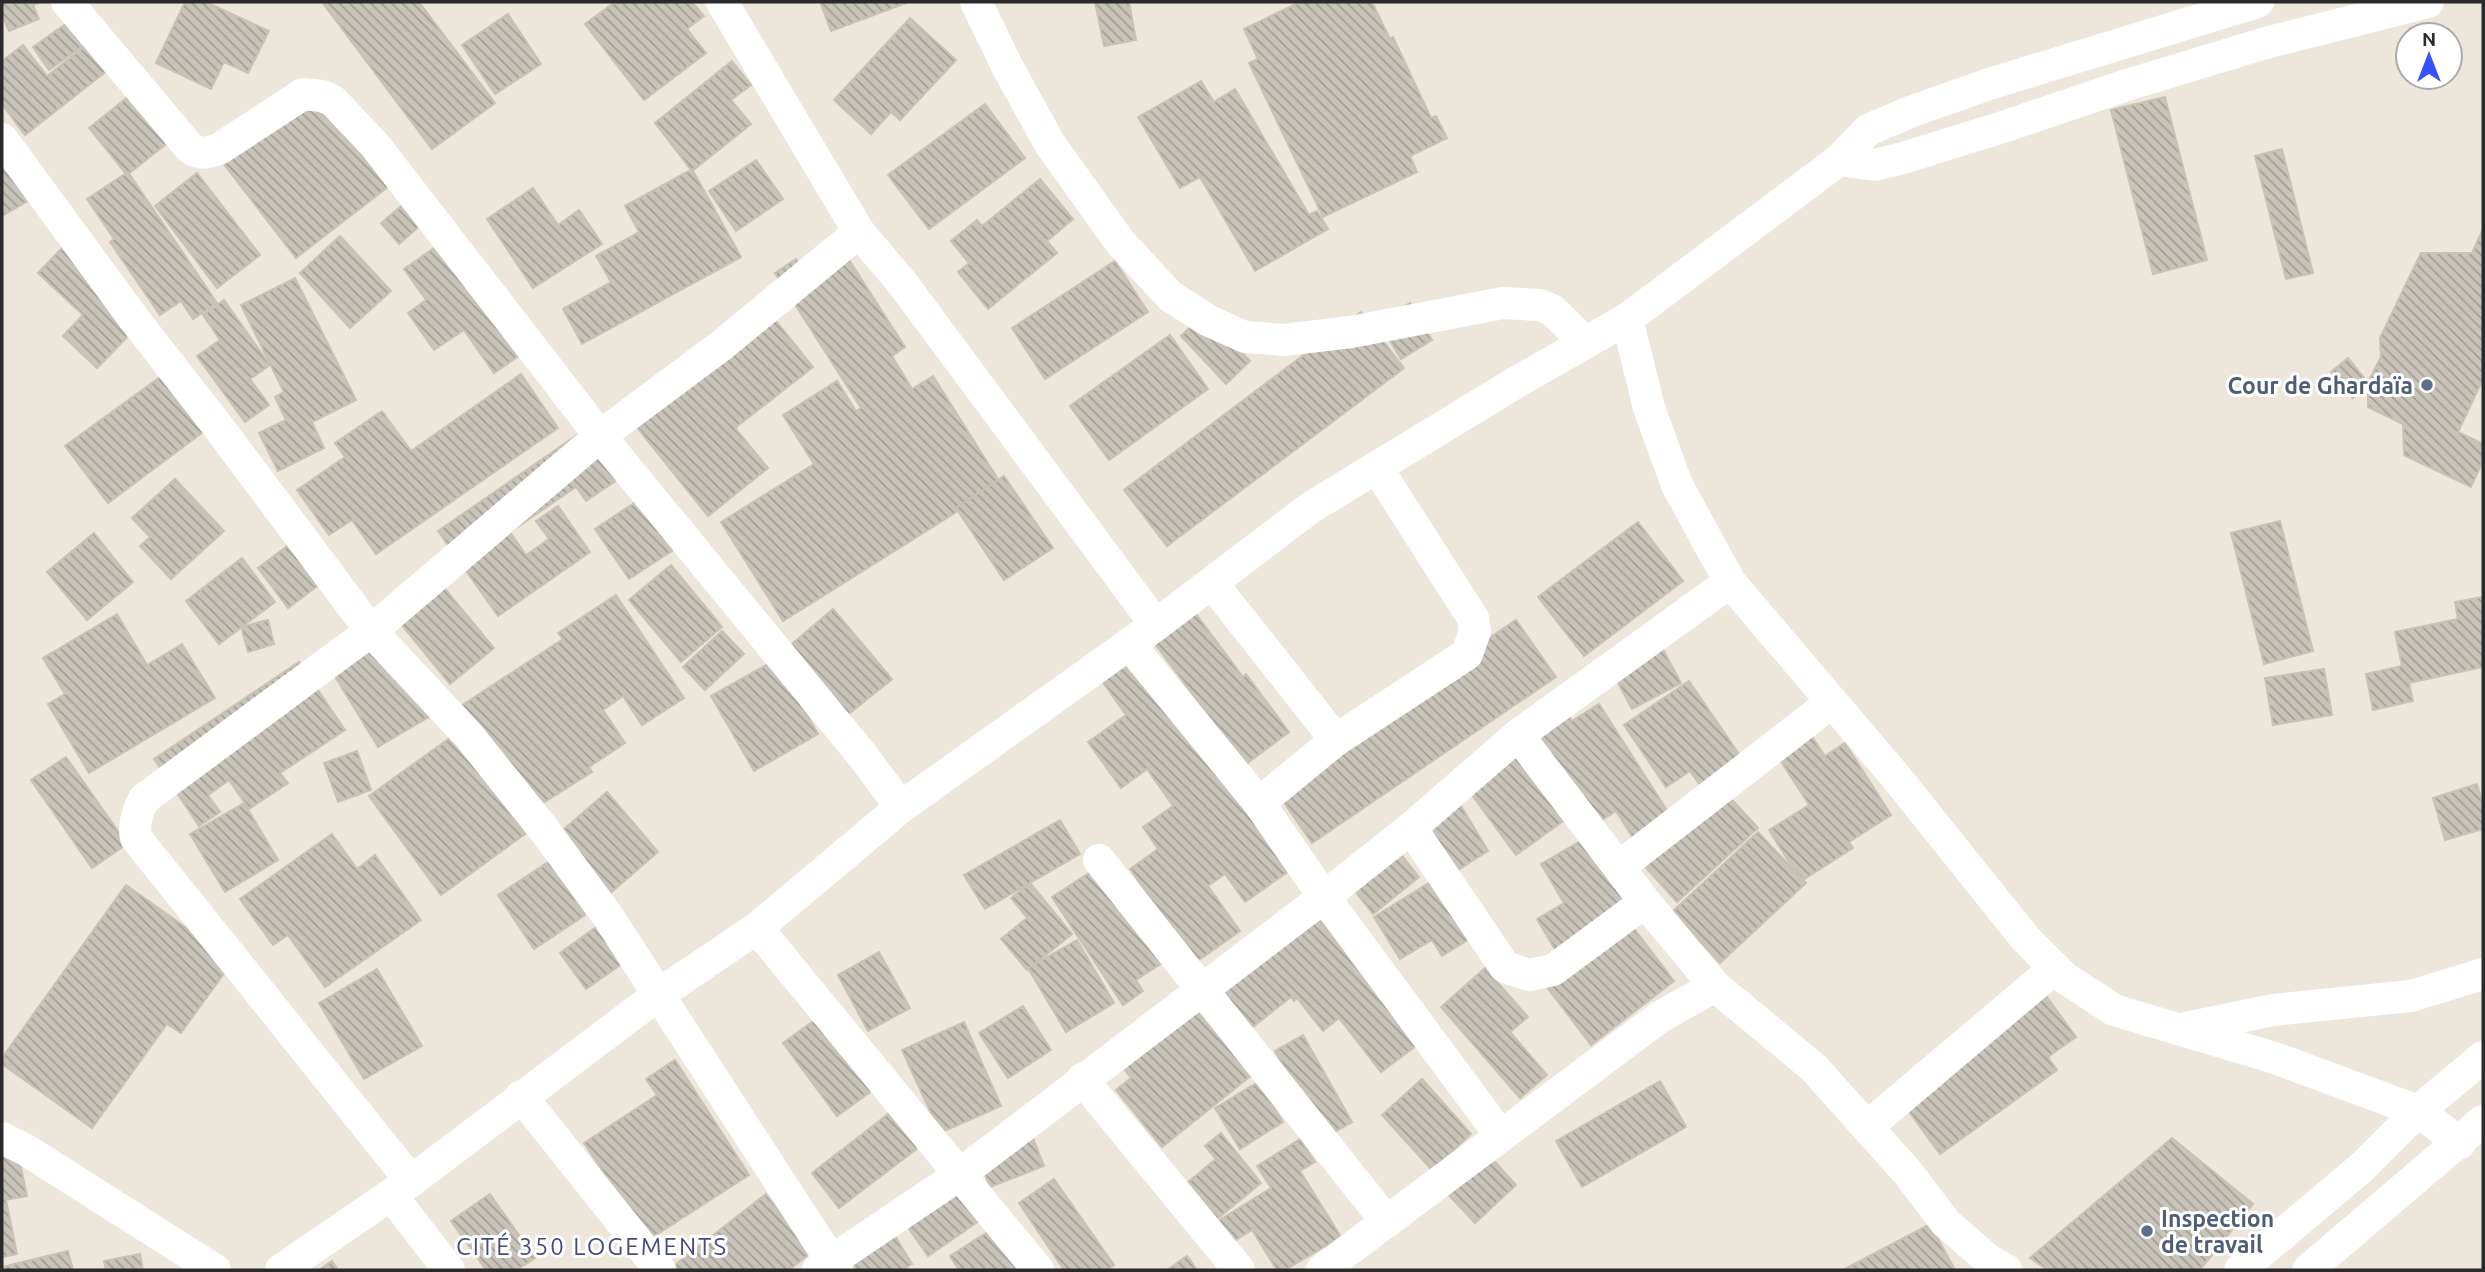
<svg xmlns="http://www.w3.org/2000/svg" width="2485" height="1272" font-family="Ubuntu,sans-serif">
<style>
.building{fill:url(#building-back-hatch);stroke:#c9c2b4;stroke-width:2}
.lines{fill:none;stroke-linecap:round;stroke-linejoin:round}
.street{stroke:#fff;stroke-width:32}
.service-dot{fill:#5c6f8a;stroke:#fff;stroke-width:2.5}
.labels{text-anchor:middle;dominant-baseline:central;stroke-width:6;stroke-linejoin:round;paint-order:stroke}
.service-label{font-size:23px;font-weight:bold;fill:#4e5e75;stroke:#fff;text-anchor:end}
.neighbourhood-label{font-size:24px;letter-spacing:2px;fill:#464d7e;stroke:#fff}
</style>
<defs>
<pattern id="building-back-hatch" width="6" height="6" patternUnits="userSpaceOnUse" patternTransform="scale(1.75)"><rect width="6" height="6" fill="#c8c4b9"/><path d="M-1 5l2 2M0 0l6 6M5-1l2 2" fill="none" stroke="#a39f97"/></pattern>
</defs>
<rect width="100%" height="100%" fill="#ede6da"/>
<g class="building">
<path d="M2,2H40L33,5L39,19L9,31L2,15Z"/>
<path d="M185,2H206L269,31L248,73L224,62L211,89L156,63Z"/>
<path d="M322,2H419L495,103L432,149Z"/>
<path d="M615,2H692L704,16L687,29L706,53L644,100L585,24Z"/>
<path d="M820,2H909L831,31Z"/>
<path d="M1095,2H1129L1136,40L1104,46Z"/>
<path d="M1300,2H1372L1390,39L1393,37L1431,118L1436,116L1447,138L1410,156L1417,172L1323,217L1249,63L1258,59L1244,29Z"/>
<path d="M508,14L541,64L495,94L462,45Z"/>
<path d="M74,18L91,40L49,70L33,47Z"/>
<path d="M910,18L956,60L900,120L891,112L871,134L834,100Z"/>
<path d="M93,40L113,66L25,135L2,104V61L23,45L47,76Z"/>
<path d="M732,61L751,85L731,100L751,124L692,171L655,123Z"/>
<path d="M1201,81L1214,102L1235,89L1309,215L1317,211L1328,229L1255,271L1200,177L1180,188L1138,117Z"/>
<path d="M313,88L389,186L296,258L210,146Z"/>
<path d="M133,93L171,140L127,175L89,128Z"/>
<path d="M2165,97L2207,260L2153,274L2111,110Z"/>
<path d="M985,104L1025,158L929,229L888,175Z"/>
<path d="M2282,149L2313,273L2286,279L2255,156Z"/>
<path d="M2,157L28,201L2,216Z"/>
<path d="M756,160L783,199L736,231L709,191Z"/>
<path d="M692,169L741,257L582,344L563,309L611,282L596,256L639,232L625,206Z"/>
<path d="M128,172L217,303L193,319L181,301L160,315L110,242L114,239L87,199Z"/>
<path d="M197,173L260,255L217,288L155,206Z"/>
<path d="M1040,179L1073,219L1047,241L1057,253L988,309L958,272L969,263L951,241L977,220L982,226Z"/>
<path d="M533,188L558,225L579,210L602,244L533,288L487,219Z"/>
<path d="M411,198L428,219L399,244L381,223Z"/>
<path d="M2483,229V379L2458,432L2483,444V461L2471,487L2404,455L2403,424L2368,407V382L2381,357L2380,338L2421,253H2472Z"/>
<path d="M340,236L391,291L350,328L300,273Z"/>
<path d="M447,239L526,351L494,373L464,330L434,350L408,313L426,300L404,269Z"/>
<path d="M62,248L141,323L97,368L63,336L83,315L38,273Z"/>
<path d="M844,252L905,347L892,356L912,389L933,376L1001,484L783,621L721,522L814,464L783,415L837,381L856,411L861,408L775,273L796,259L806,275Z"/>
<path d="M1115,261L1148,312L1045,379L1012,328Z"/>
<path d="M295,278L356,400L312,422L324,448L278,471L259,433L286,420L275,397L284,392L241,305Z"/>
<path d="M224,300L270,365L250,379L269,405L245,422L197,356L220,340L203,315Z"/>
<path d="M1410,303L1432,340L1401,359L1378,321Z"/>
<path d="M769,312L813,367L735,428L768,468L708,516L623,410Z"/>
<path d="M1361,312L1404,368L1167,546L1124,490Z"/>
<path d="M1205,313L1250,361L1226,384L1181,336Z"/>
<path d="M1170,335L1208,389L1109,460L1070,406Z"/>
<path d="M2348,358L2369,384L2353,398L2331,372Z"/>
<path d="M170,370L211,426L108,503L65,446Z"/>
<path d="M521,374L558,428L376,554L352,520L329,535L297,490L345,457L335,443L382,411L411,451Z"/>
<path d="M589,427L623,476L586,501L576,487L510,532L526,555L549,539L536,521L558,506L590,552L498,616L438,531Z"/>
<path d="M1004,476L1053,548L1004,580L956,508Z"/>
<path d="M175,479L224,531L171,579L140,546L150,537L132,518Z"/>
<path d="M643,497L678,547L629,579L595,529Z"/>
<path d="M2280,521L2313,651L2264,664L2231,533Z"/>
<path d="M1638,522L1683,581L1584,656L1538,597Z"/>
<path d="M94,533L133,582L87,620L47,572Z"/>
<path d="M294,541L324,581L288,608L258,568Z"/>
<path d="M242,558L275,602L219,644L186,601Z"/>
<path d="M671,565L722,627L681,662L629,600Z"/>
<path d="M427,567L494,648L450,684L383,602Z"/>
<path d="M616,595L684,698L642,725L623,696L603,710L625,743L589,767L592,772L537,807L461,706L563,639L558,633Z"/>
<path d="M1182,595L1243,677L1246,674L1289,732L1245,765L1141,625Z"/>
<path d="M2483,597V667L2409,683L2413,701L2373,710L2366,674L2402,666L2395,632L2458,619L2455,602Z"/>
<path d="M833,609L892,679L845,717L787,648Z"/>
<path d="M117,614L147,665L182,644L215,698L89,773L48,704L65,694L43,658Z"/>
<path d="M268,620L274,644L248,652L241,627Z"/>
<path d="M1516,620L1556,677L1312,843L1278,794L1476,647Z"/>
<path d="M377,629L429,717L378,747L325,660Z"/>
<path d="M722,631L744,654L705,690L683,667Z"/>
<path d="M1657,638L1681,683L1632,709L1608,664Z"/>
<path d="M1121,651L1168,701L1289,871L1245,902L1225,874L1208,886L1240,931L1196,962L1130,869L1158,849L1143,827L1173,806L1147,769L1121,788L1088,742L1126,715L1094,670Z"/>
<path d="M775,660L818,734L754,771L711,696Z"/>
<path d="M299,662L345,730L280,773L288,783L249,809L229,780L208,795L220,812L199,826L154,759Z"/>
<path d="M2324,669L2332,715L2273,725L2265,678Z"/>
<path d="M1689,681L1741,757L1700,785L1690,771L1666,787L1624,725Z"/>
<path d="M1555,695L1572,721L1599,704L1670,815L1633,838L1616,811L1596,824L1525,713Z"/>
<path d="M1810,734L1825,756L1845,743L1891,815L1849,842L1853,848L1801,881L1769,830L1809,805L1777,755Z"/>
<path d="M454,735L525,834L441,895L369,796Z"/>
<path d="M1514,748L1566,819L1516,855L1464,784Z"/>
<path d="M357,751L371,790L338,802L324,763Z"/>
<path d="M66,757L127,844L92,868L31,780Z"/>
<path d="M1714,780L1758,828L1677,902L1640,861Z"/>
<path d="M2477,784L2483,806V829L2445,840L2433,798Z"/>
<path d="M607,792L658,852L608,895L557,835Z"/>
<path d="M1454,794L1488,851L1445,878L1410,821Z"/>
<path d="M244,803L278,860L225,892L190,834Z"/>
<path d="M1060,820L1080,854L985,909L964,875Z"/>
<path d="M1758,832L1806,883L1720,963L1672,912Z"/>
<path d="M332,834L357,869L375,855L421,920L325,987L288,935L273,945L240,899Z"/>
<path d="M1587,837L1630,910L1557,953L1537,919L1564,903L1541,864Z"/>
<path d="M1400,853L1419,877L1373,914L1354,890Z"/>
<path d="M550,861L585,915L534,949L498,895Z"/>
<path d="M1095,869L1162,963L1136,980L1143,991L1123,1005L1052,897Z"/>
<path d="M1432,881L1468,940L1442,956L1432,940L1400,959L1374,917Z"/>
<path d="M1030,883L1072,934L1027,970L1001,939L1027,918L1011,898Z"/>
<path d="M126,885L233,961L181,1033L167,1024L92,1128L2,1064V1058Z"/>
<path d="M1310,907L1417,1045L1381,1072L1339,1018L1323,1031L1297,998L1294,1001L1291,997L1249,1030L1212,982Z"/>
<path d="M1629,922L1674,981L1591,1045L1546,986Z"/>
<path d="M599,925L626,961L586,989L560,953Z"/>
<path d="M1077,940L1114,1003L1066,1032L1028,968Z"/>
<path d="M879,952L910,1008L868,1031L838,975Z"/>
<path d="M1485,968L1528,1017L1510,1032L1547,1075L1520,1098L1441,1007Z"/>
<path d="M377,969L422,1046L364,1079L319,1003Z"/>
<path d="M2036,982L2076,1037L2048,1057L2057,1070L1940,1154L1891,1087Z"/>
<path d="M1193,1000L1253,1074L1162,1147L1116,1090L1131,1078L1117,1060Z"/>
<path d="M1023,1006L1051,1050L1008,1078L979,1033Z"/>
<path d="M823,1014L877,1087L837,1116L783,1043Z"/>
<path d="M964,1022L1001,1106L940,1133L902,1050Z"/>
<path d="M1303,1035L1352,1122L1324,1138L1275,1051Z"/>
<path d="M675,1060L749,1175L648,1240L584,1143L657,1095L646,1079Z"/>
<path d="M1422,1079L1471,1134L1432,1170L1382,1115Z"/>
<path d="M1660,1081L1686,1127L1582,1187L1556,1141Z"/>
<path d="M1258,1082L1283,1122L1240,1149L1215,1108Z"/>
<path d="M896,1108L923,1144L839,1208L812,1173Z"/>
<path d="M1031,1133L1044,1166L990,1187L977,1154Z"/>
<path d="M1221,1133L1261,1183L1217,1219L1187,1183L1216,1159L1205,1146Z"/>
<path d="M14,1135L27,1196L6,1200L17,1254L2,1257V1138Z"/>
<path d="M2172,1138L2253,1204L2200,1270H2048L2030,1258Z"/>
<path d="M1300,1139L1315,1162L1300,1171L1341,1237L1285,1270H1277L1252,1230L1226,1246L1213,1224L1271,1188L1257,1166Z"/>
<path d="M1486,1152L1516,1185L1475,1223L1445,1191Z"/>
<path d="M946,1172L979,1221L928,1256L894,1207Z"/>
<path d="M1054,1179L1114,1265L1107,1270H1064L1019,1203Z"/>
<path d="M490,1194L535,1258L517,1270H486L451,1221Z"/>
<path d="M766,1194L812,1252L789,1270H679L675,1265Z"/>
<path d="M884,1218L912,1264L902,1270H857L842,1243Z"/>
<path d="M1930,1224L1955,1270H1843Z"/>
<path d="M994,1228L1021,1270H959L950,1256Z"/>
<path d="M68,1251L73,1270H2V1267Z"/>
<path d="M140,1254L143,1270H106L104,1261Z"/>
<path d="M1187,1256L1197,1270H1167Z"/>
<path d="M332,1261L338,1270H319Z"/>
</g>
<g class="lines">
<g class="street">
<path d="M67,2L190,148C201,155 207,153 219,149L303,94L322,96L333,101L374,144L600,436L862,755L901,807"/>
<path d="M722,2L859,232L903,284L1156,625"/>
<path d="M976,2L1008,68L1050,144L1120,242L1170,296L1209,321L1245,337L1284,340L1351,332L1503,303L1540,305L1552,310L1585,342"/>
<path d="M2,139L134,319L216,424L371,631L469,736L542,827L607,915L837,1270"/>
<path d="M1839,160L1875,165L1903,158L2003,127L2130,84L2269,42L2428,2"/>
<path d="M1627,319L1649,408L1677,485L1730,582L1896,777L2025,938L2065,978L2114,1010L2275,1058L2418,1111L2460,1143"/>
<path d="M1212,583L1336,740"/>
<path d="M1129,644L1259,803"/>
<path d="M1518,735L1645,902L1715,986"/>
<path d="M1411,828L1505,967L1529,975L1553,970L1645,902"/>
<path d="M1099,860L1387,1222"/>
<path d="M1619,867L1832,702"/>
<path d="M757,928L1038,1270"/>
<path d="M2186,1028L2273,1010L2411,996L2483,974"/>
<path d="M1082,1079L1239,1270"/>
<path d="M521,1096L660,1270"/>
<path d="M1867,1127L2055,968"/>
<path d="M1501,1136L1324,897L1411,828L1518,735L1730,582"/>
<path d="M2,1138L26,1150L215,1270"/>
<path d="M411,1181L136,838C133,824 137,812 144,799L371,631L600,436L722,345L859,232"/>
<path d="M391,1195L449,1270"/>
<path d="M281,1270L411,1181L658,995L757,928L901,807L1156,625L1310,508L1515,383L1627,319L1839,160L1868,130L1910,112L1989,84L2258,2"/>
<path d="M818,1270L959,1175L1324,897L1259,803L1336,740L1467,654L1475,631L1473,618L1377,468"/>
<path d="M1322,1270L1660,1017L1715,986L1814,1068L1908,1173L1946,1223L1990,1261L2006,1270"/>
<path d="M2240,1270L2361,1168L2418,1111L2483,1057"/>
<path d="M2308,1270L2483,1121"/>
</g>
</g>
<g class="service-dot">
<circle cx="2427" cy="385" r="7"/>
<circle cx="2147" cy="1231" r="7"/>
</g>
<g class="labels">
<g class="service-label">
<text x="2413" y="385">Cour de Ghardaïa</text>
<text x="2161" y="1218" text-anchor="start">Inspection<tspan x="2161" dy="26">de travail</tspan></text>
</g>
<g class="neighbourhood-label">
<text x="592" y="1246">CITÉ 350 LOGEMENTS</text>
</g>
</g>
<rect width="2485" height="1272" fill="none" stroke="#2a2a2a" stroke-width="7"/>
<g transform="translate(2429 56)"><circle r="33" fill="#ffffff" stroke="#aaaaaa" stroke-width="2"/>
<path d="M0-5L12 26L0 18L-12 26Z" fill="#3651ff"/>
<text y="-10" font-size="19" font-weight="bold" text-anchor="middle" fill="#2a2a2a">N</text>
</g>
</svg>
